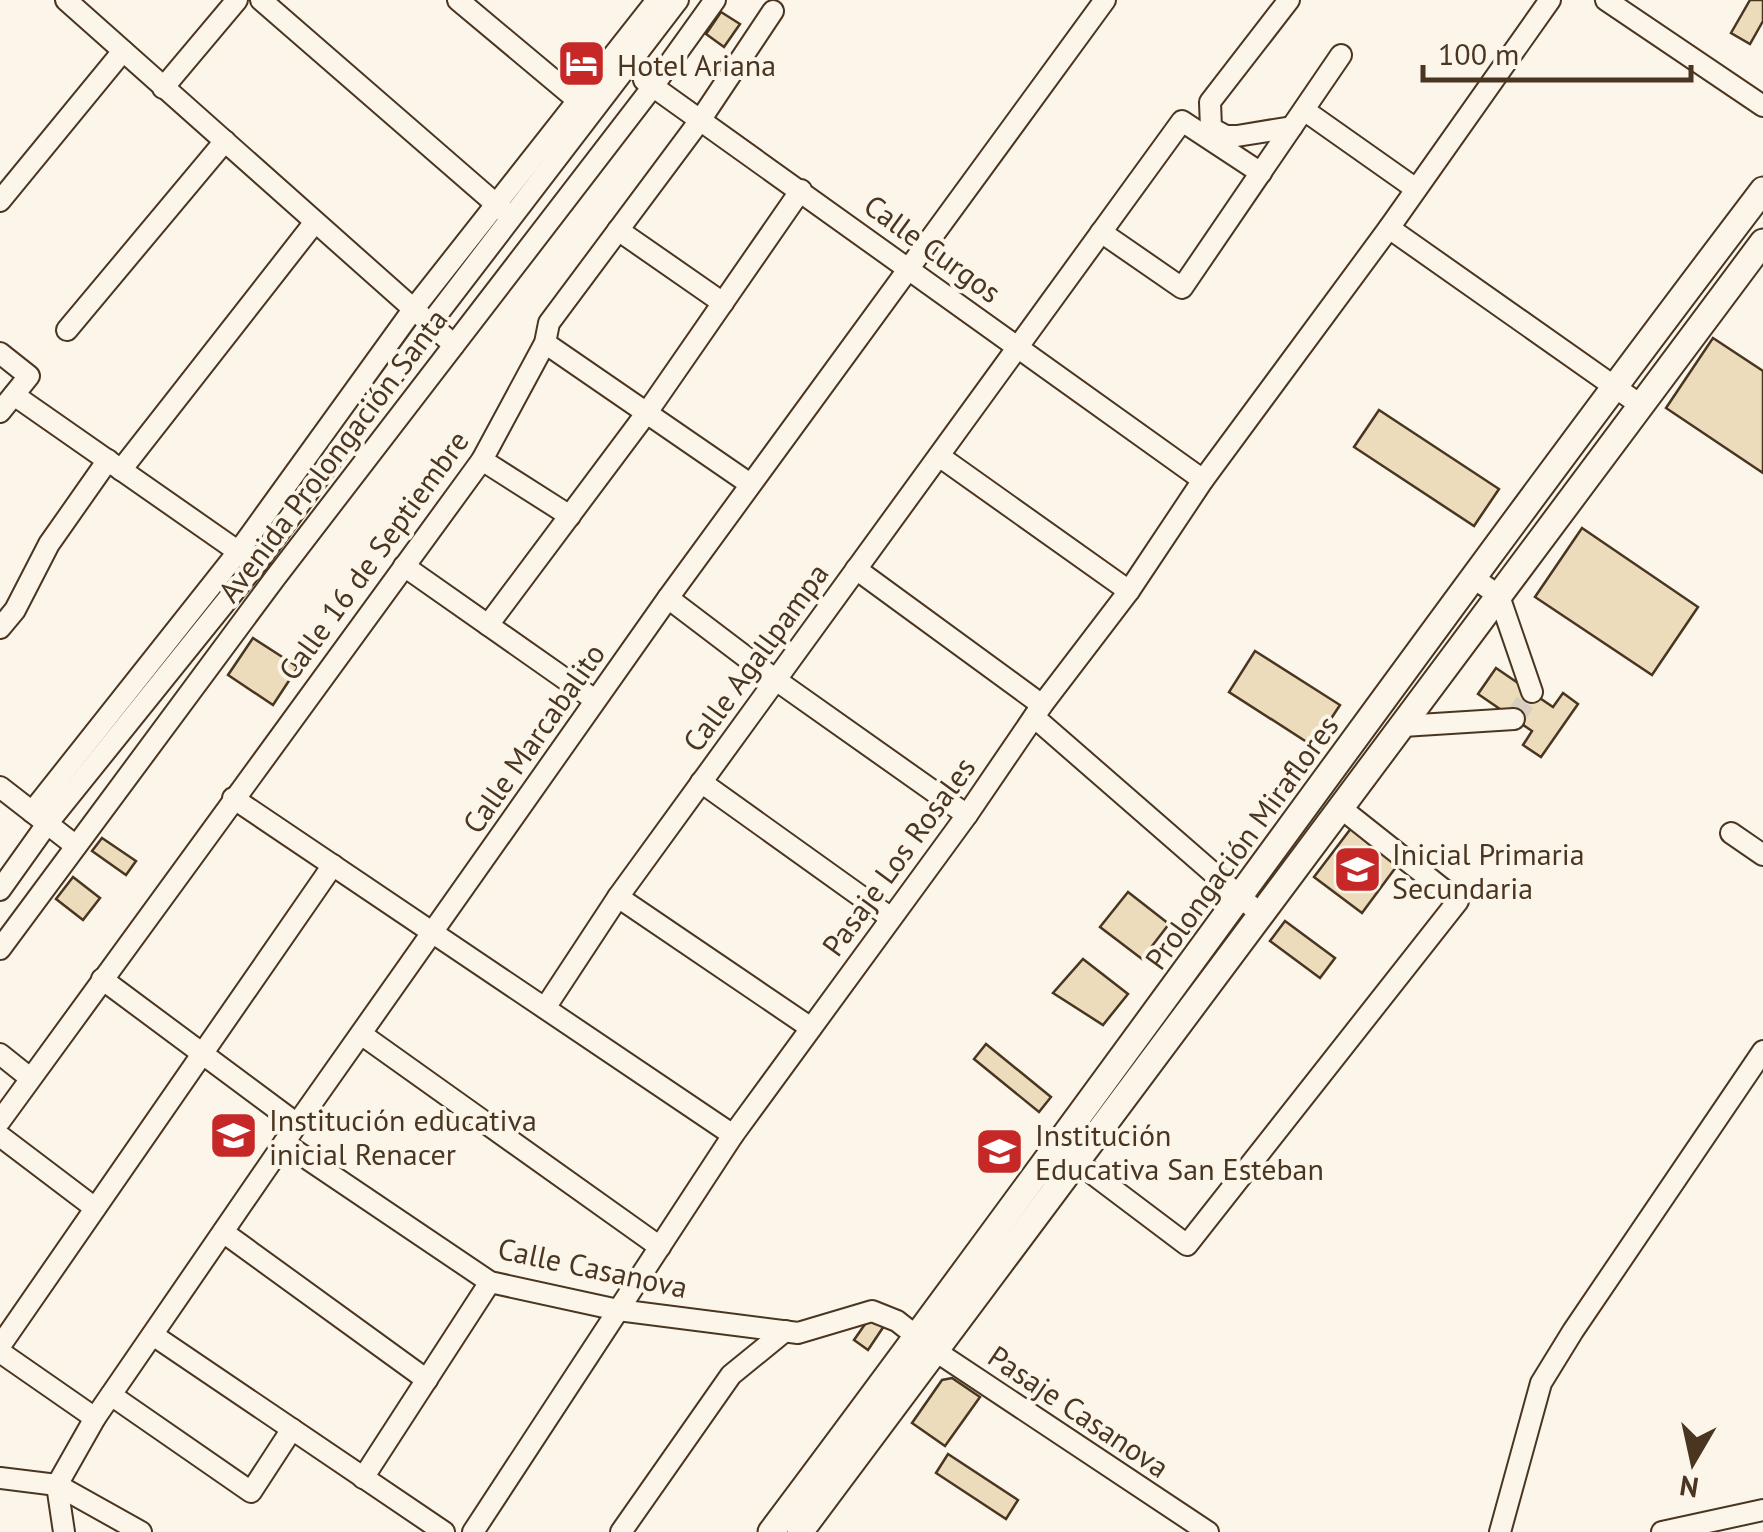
<svg xmlns="http://www.w3.org/2000/svg" width="1763" height="1532" font-family="'PT Sans',sans-serif">
<style>
.building{fill:#ecdcbc;stroke:#4a3520;stroke-width:2.5}
.lines{fill:none;stroke-linecap:round;stroke-linejoin:round}
.minor-tunnel{stroke:#d8cfc1;stroke-width:20;stroke-dasharray:20 10;stroke-linecap:butt}
.minor-casing{stroke:#4a3520;stroke-width:24}
.major-casing{stroke:#4a3520;stroke-width:29}
.minor{stroke:#fbf6e9;stroke-width:20}
.major{stroke:#fbf6e9;stroke-width:25}
.labels{text-anchor:middle;dominant-baseline:central;stroke-width:8;stroke-linejoin:round;paint-order:stroke}
.poi-label{font-size:30px;fill:#4a3520;stroke:#fbf6e9;text-anchor:start}
.street-label{font-size:30px;fill:#4a3520;stroke:#fbf6e9}
</style>
<rect width="100%" height="100%" fill="#fbf6e9"/>
<g class="building">
<path d="M1750,0H1763V21L1750,44L1731,33Z"/>
<path d="M721,12L740,24L724,47L706,34Z"/>
<path d="M1713,338L1763,371V473L1666,408Z"/>
<path d="M1379,410L1499,489L1474,526L1354,447Z"/>
<path d="M1582,528L1698,607L1652,675L1535,597Z"/>
<path d="M253,638L298,667L273,705L228,675Z"/>
<path d="M1255,651L1340,705L1313,746L1229,692Z"/>
<path d="M1496,668L1553,707L1563,693L1578,704L1541,757L1523,745L1532,731L1478,694Z"/>
<path d="M1352,827L1399,863L1362,913L1314,877Z"/>
<path d="M102,838L136,861L126,875L92,851Z"/>
<path d="M73,877L100,898L83,920L56,899Z"/>
<path d="M1128,892L1169,924L1142,959L1100,927Z"/>
<path d="M1285,921L1335,958L1320,978L1270,941Z"/>
<path d="M1083,959L1128,994L1103,1025L1053,993Z"/>
<path d="M986,1044L1051,1097L1039,1112L974,1059Z"/>
<path d="M870,1317L884,1326L868,1350L854,1340Z"/>
<path d="M952,1378L980,1397L945,1446L912,1423L942,1380Z"/>
<path d="M948,1454L1018,1500L1006,1519L936,1473Z"/>
</g>
<g class="lines">
<path class="minor-tunnel" d="M1514,719L1532,692"/>
<defs>
<g id="minor">
<path d="M66,0L454,345"/>
<path d="M261,0L505,212"/>
<path d="M458,0L587,108"/>
<path d="M1289,0L1210,102L1211,128L1226,136H1237L1292,127"/>
<path d="M1606,0L1763,106"/>
<path d="M644,80L1203,480"/>
<path d="M163,88L237,0"/>
<path d="M1304,110L1416,189"/>
<path d="M0,201L123,51"/>
<path d="M1389,228L1639,404"/>
<path d="M618,230L723,303"/>
<path d="M1101,232L1182,288L1341,55"/>
<path d="M67,330L225,141"/>
<path d="M545,343L750,484"/>
<path d="M0,353L29,376L0,412"/>
<path d="M14,395L246,557"/>
<path d="M939,456L1129,591"/>
<path d="M482,460L570,516"/>
<path d="M121,470L315,222"/>
<path d="M404,566L595,700"/>
<path d="M856,569L1042,705"/>
<path d="M1474,578L1499,596L1532,692"/>
<path d="M668,598L776,680L967,815"/>
<path d="M488,625L648,411L801,190"/>
<path d="M0,628L15,610L49,544L108,460"/>
<path d="M1034,717L1251,906"/>
<path d="M1403,726L1514,719"/>
<path d="M701,782L891,918"/>
<path d="M0,787L76,846"/>
<path d="M233,798L733,1135"/>
<path d="M32,812L238,552L412,311L657,0"/>
<path d="M1731,833L1763,855"/>
<path d="M0,890L47,824L256,564L430,324L678,0"/>
<path d="M618,897L811,1028"/>
<path d="M0,949L275,578L654,85L715,0"/>
<path d="M102,979L297,1124"/>
<path d="M545,1008L618,897L1182,121L1261,173"/>
<path d="M361,1034L660,1247"/>
<path d="M0,1054L30,1078"/>
<path d="M0,1121L482,460L545,343L549,323L701,119L773,11"/>
<path d="M0,1136L95,1208"/>
<path d="M284,1143L490,1282L618,1310L798,1333L872,1311L897,1321L934,1350L1208,1532"/>
<path d="M1065,1153L1187,1245L1458,901L1342,809"/>
<path d="M223,1232L427,1380"/>
<path d="M153,1335L444,1532"/>
<path d="M0,1346L333,865"/>
<path d="M0,1352L95,1418"/>
<path d="M111,1395L251,1492L292,1429"/>
<path d="M0,1478L57,1485L141,1532"/>
<path d="M363,1478L490,1282"/>
<path d="M64,1532L57,1485L95,1418L297,1124L668,598L1105,0"/>
<path d="M473,1532L733,1135L967,815L1042,705L1129,591L1203,480L1389,228L1550,0"/>
<path d="M621,1532L731,1375L785,1331"/>
<path d="M1500,1532L1541,1383L1573,1331L1763,1051"/>
<path d="M1662,1532L1763,1510"/>
</g>
<g id="major">
<path d="M771,1532C1105,1087 1426,633 1763,190"/>
<path d="M800,1532L1763,242"/>
</g>
</defs>
<use href="#minor" class="minor-casing"/>
<use href="#major" class="major-casing"/>
<use href="#minor" class="minor"/>
<use href="#major" class="major"/>
</g>
<defs>
<symbol id="hotel-square" viewBox="-11 -11 22 22"><rect x="-9" y="-9" width="18" height="18" rx="4" fill="#c62828" stroke="#fbf6e9"/><path d="M-6-4.5h1.5V1H6V5H4.5V3h-9V5H-6ZM-4 0a1.8 1.8 0 1 1 3.6 0ZM.5 0V-2.5h3Q6-2.5 6 0Z" fill="#fff"/></symbol>
<symbol id="school-square" viewBox="-11 -11 22 22"><rect x="-9" y="-9" width="18" height="18" rx="4" fill="#c62828" stroke="#fbf6e9"/><path d="M0-5L7-2L0 1L-7-2ZM-4 1L0 2.5L4 1V4Q0 6-4 4Z" fill="#fff"/></symbol>
</defs>
<g fill-rule="evenodd">
<use href="#hotel-square" x="554" y="36" width="55" height="55"/>
<use href="#school-square" x="1330" y="842" width="55" height="55"/>
<use href="#school-square" x="206" y="1108" width="55" height="55"/>
<use href="#school-square" x="972" y="1124" width="55" height="55"/>
</g>
<g class="labels">
<g class="poi-label">
<text x="617" y="64">Hotel Ariana</text>
<text x="1392" y="853">Inicial Primaria<tspan x="1392" dy="34">Secundaria</tspan></text>
<text x="269" y="1119">Institución educativa<tspan x="269" dy="34">inicial Renacer</tspan></text>
<text x="1035" y="1134">Institución<tspan x="1035" dy="34">Educativa San Esteban</tspan></text>
</g>
<g class="street-label">
<text transform="translate(933 248) rotate(36)">Calle Curgos</text>
<text transform="translate(332 455) rotate(-53)">Avenida Prolongación Santa</text>
<text transform="translate(373 555) rotate(-54)">Calle 16 de Septiembre</text>
<text transform="translate(755 657) rotate(-54)">Calle Agallpampa</text>
<text transform="translate(533 738) rotate(-55)">Calle Marcabalito</text>
<text transform="translate(1241 842) rotate(-54)">Prolongación Miraflores</text>
<text transform="translate(898 856) rotate(-54)">Pasaje Los Rosales</text>
<text transform="translate(593 1267) rotate(12)">Calle Casanova</text>
<text transform="translate(1079 1411) rotate(34)">Pasaje Casanova</text>
</g>
</g>
<g transform="translate(1693 1462) rotate(189)" stroke="#fbf6e9" stroke-width="8" paint-order="stroke">
<path d="M0-8L18 38L0 25L-18 38Z" fill="#4a3520"/>
<text y="-15" font-size="28" font-weight="bold" text-anchor="middle" fill="#4a3520">N</text>
</g>
<path d="M1423 65v15h268v-15" fill="none" stroke="#4a3520" stroke-width="5"/>
<text x="1438" y="65" font-size="30" fill="#4a3520" stroke="#fbf6e9" stroke-width="8" paint-order="stroke">100 m</text>
</svg>
